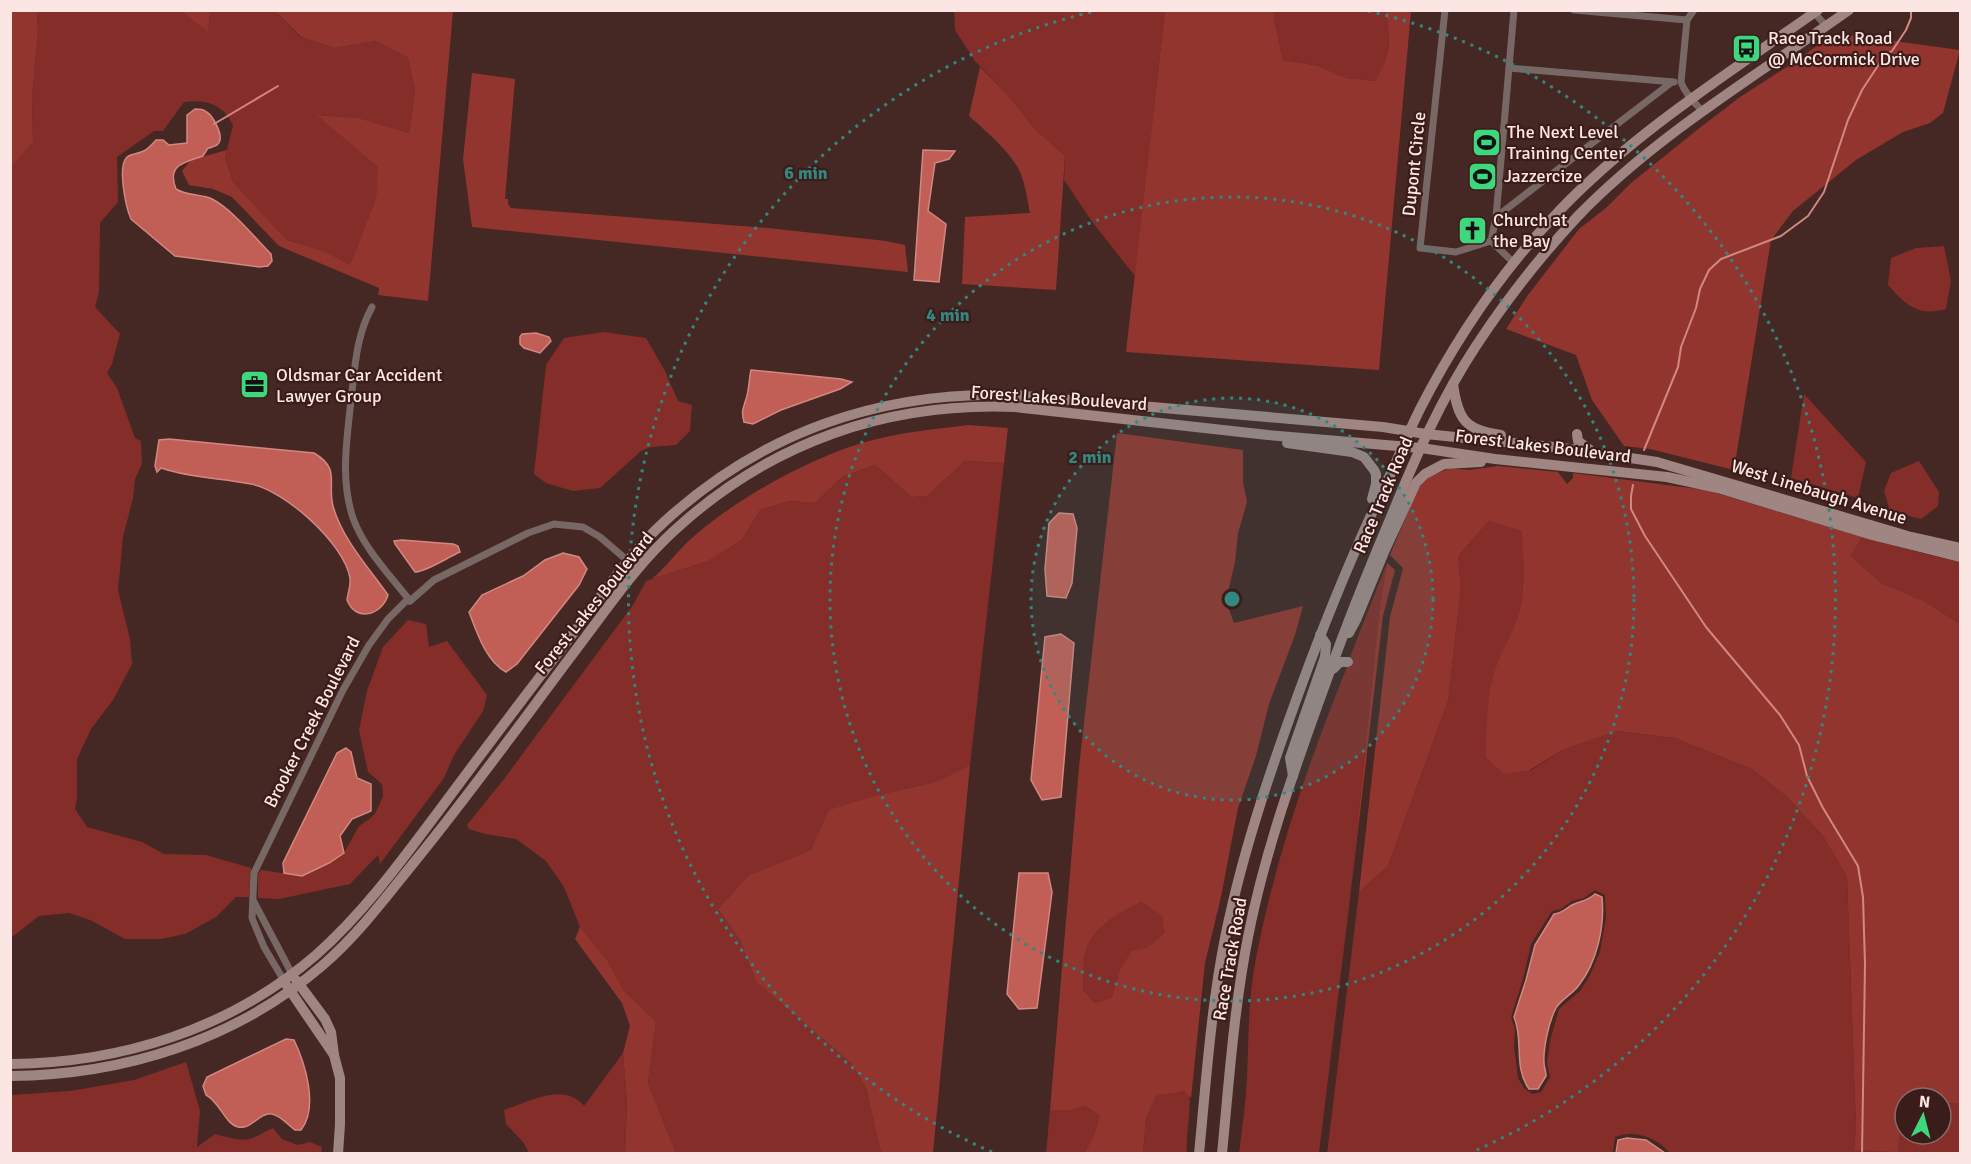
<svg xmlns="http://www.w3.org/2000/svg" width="1971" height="1164" font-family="Signika,sans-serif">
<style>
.green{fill:#852e29;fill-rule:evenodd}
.forest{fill:#92352f;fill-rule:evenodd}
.water{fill:#c15f56;stroke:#d28880;stroke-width:1.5}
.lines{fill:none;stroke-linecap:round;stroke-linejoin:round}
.stream{stroke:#d28880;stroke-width:2}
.street{stroke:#786865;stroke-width:7}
.secondary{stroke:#9f8683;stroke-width:10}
.ring{fill:none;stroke:#328780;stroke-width:3;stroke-dasharray:3 6}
.labels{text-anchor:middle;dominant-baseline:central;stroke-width:4.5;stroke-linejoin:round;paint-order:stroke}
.poi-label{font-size:18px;fill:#fbe6e3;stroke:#3a1d1a;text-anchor:start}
.street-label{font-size:18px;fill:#fbe6e3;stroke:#3a1d1a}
.centre{fill:#328780;stroke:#3a1d1a;stroke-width:3}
.ring-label{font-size:18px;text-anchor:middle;font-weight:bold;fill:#328780;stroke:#3a1d1a;stroke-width:4.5;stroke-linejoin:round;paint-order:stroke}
</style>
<rect width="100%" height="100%" fill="#452724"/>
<g class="green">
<path d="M37,11H181L208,31L210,11H275L300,37L334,48L375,41L408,58L415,91L409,133L359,118L318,115L379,167L376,198L350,265L324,251L287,240L233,182L225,158L233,125C223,104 206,99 184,102L163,131H154L117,157L118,202L100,223L99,292L95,307L120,334L112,364L107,373L117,388L135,438L141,441L142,464L135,479L133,498L123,537L118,590L130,639L132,664L113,700L91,729L77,759V798L75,809L87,827L142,842L164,854L206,855L251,868L249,897H236L216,917L185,934L161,939H125L90,920L69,913L39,916L11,938L10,167L33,142L32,97L38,32Z"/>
<path d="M954,11H1165L1135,276L1093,223L1064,180L1065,156L1033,127L1006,93L975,61L955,30Z"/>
<path d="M1275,11H1386L1389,34L1387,63L1375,81L1346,78L1319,66L1283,60L1274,19Z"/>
<path d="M1944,246L1951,281L1946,309C1917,317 1905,304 1888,285L1891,258L1916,248Z"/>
<path d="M604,332L646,338L665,371L678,401L692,405L690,431L676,445L651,447L641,451L600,488L573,491L546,483L534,474L546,365L564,338Z"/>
<path d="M1804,394L1866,462L1858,498L1791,478Z"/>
<path d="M965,461L1004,463L970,765L936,782L878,795L811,850L749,875L718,909L740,940L756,982L851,1063L866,1088L881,1153H676L648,1083L656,1021L624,991L607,960L580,927L564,887L546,861L516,839L485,834L469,829L467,825L504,779L633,605L646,581L708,561L742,540L760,510L790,501L815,503L842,477L875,465L912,497L927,496Z"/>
<path d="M1919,461L1939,492L1938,506L1921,519L1890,511L1884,491L1891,473Z"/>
<path d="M1489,521L1523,531C1523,556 1525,581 1521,606C1517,628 1504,650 1495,670L1530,771L1562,750L1616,731L1675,738L1752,769L1787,797L1823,836L1847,877L1856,1128L1854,1150L1898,1151L1903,1101H1905V1134H1941V1103L1960,1104V1153H1670C1657,1138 1635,1129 1615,1137L1613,1153L1327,1154L1359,892L1388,866L1448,701L1461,586L1458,556ZM1595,890L1605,895L1606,917L1600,952L1590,975L1581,990L1559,1009L1550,1041L1547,1063L1550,1077L1541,1092L1532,1094L1524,1088L1518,1078L1514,1046L1515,1029L1511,1017L1523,979L1531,944L1552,911L1561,909L1572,901L1584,898Z"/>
<path d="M1862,537L1929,555L1960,562V624L1924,601L1881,583L1851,556Z"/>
<path d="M1387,563L1379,612L1350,899L1319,1153L1239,1154C1242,1128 1246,1102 1247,1076C1249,1036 1248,998 1256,958C1275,859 1309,761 1347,667H1351L1353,659L1350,657Z"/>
<path d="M408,620L426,624L429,647L447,641L487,695L483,711L454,755L444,778L380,864L378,855L350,884L279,899L258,898V874L261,870L302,876L329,863L344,853L359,826L371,818L376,812L383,796L382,784L368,772L359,730L367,691L383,647Z"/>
<path d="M1141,902L1162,916L1166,933L1120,970L1113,998L1095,1003L1083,990C1083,981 1083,971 1084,961C1087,929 1116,915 1141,902Z"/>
<path d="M623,1053L627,1101L625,1153H529L523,1142L506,1124L504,1110C528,1102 564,1081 584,1106Z"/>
<path d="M186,1062L200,1111L197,1147L215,1134C226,1137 239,1141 250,1139C257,1137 265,1131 273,1128L282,1139L298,1145L310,1142L322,1147L321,1153H11V1095L70,1091L134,1080Z"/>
<path d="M1181,1091L1188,1092C1193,1102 1185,1138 1187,1153L1143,1154L1146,1119L1156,1096Z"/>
<path d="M1085,1106L1099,1115C1098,1129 1091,1142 1083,1153L1046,1154L1050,1110H1072Z"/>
</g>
<g class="forest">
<path d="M11,10L37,11L38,32L32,97L33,142L11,167Z"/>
<path d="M181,11H210L208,32Z"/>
<path d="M275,11H453L428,301L378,295L379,288L279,246L232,197L213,189L189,185L182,171L191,160L227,150L225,158L233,182L287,240L324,251L350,265L376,198L378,167L317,115L359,118L409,133L415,91L408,58L375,41L334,48L301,37Z"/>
<path d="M1165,11H1275L1274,19L1283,60L1319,66L1346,78L1375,81C1392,56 1390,39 1386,11H1411L1379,370L1126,352Z"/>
<path d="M1835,33L1960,50L1943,113L1930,123L1903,132L1856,160L1793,211L1771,240L1734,470L1650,449L1624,446L1592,400L1576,355L1506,329L1528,295L1579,229L1606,208L1631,183L1697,130L1740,97L1793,63Z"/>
<path d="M980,67L1006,93L1033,127L1065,156L1056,290L962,284L965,217L1030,213C1027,198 1025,181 1018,168C1009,151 984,129 969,116Z"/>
<path d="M472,73L515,79L505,199H508V204L511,208L768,228L886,241L905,245L908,272L472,227L463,159Z"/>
<path d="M969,425L1008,428L1004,463L965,461L927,496L912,497L875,465L842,477L815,503L790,501L760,510L742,540L708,561L652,579C667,566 678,550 693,537C737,498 813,456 869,441C902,432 935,429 969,425Z"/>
<path d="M1117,433L1243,450V482L1247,502L1238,533L1235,562L1226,601L1234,623L1303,606L1295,635L1269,704L1256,756L1238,808L1221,897L1205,963L1191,1098L1184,1091L1156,1096L1146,1119L1143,1153L1083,1154C1091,1142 1098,1129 1099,1115L1085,1106L1072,1110H1050L1079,767ZM1141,902L1162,916L1165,933L1147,948L1132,951L1120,970L1112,998L1095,1003L1083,990C1083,981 1083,971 1084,961C1087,929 1116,915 1141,902Z"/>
<path d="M1498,466L1558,472L1567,484L1573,478V473L1706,490L1862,537L1851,556L1881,583L1924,601L1960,624V1104L1941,1103V1098H1905V1101L1903,1102L1898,1152L1854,1150L1856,1128L1847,877L1823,836L1787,797L1752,769L1675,738L1617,731L1562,750L1530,770L1504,774L1486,757C1487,730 1486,696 1495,670C1502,648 1517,628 1521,605C1525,581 1523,556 1522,531L1489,521L1458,556L1461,586L1448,701L1388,866L1359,892L1390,617L1403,568L1390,555L1417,490L1429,477L1450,468L1469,470Z"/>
<path d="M1387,563L1395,570L1383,616L1350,899L1379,612Z"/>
<path d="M970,765L933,1153H881L866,1088L851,1063L756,982L740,940L718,909L749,875L811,850L829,810L878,795L936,782Z"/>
<path d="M580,927L607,960L624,991L656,1021L648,1083L676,1153H625L627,1101L623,1053L630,1026L622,1003L575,939Z"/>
</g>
<g class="water">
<path d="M195,109C198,109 203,109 205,111C213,115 226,138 217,145C215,146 210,148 208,148L203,156C186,162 166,164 176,189C187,196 201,194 212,199C232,209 255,238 271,254L272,261L268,266L259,267L175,256L131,219C126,208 117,166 127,157C131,154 137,154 141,152C148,150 151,145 156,140H163L169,145L187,143V115Z"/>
<path d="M923,150L955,151L949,159L935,163L928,211L946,224L939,282L914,280Z"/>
<path d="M522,334L536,333L549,337L551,341L540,353L524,348L520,344V337Z"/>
<path d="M751,370L841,379L852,382L840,389L781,410L753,424L744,422C741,410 743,410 746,399C749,391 749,379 751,370Z"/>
<path d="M169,439L314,453C341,469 327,482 333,506C342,539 369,568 388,595C382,615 356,623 347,600C348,592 351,586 350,578C344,543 284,490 251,484C221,478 190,478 161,468L157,472L155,466L159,440Z"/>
<path d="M1059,513L1073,514L1077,528L1072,583L1066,598L1047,596L1045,569L1049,523Z"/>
<path d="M402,540L453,544L458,546L460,552C448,557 426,572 415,572L395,544L394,541Z"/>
<path d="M563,553L579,557L587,569L579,585L517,664L506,672C486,661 477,633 469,612L482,595L523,576L545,560Z"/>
<path d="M1061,634L1074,643L1061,797L1042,800L1031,780L1045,637Z"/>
<path d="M346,748L351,752L357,778L371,784V811L352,819L340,836L344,853L329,863L302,876L284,873L283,863L337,753Z"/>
<path d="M1019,873H1048L1052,892L1037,1008L1019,1009L1007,994Z"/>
<path d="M1595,894L1602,897C1605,926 1597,962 1579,985C1573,994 1561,999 1556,1008C1549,1021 1543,1048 1544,1063C1544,1067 1546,1071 1546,1076L1538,1089H1529C1513,1066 1524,1040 1514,1017L1526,980L1535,945L1554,914C1562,913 1565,909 1572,905C1581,901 1587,901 1595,894Z"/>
<path d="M286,1039L294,1040C305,1063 319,1107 301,1130H295C289,1126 280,1115 272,1114C259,1112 252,1130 238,1127C225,1124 220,1102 206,1095L203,1086L207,1077Z"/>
<path d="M1627,1138L1646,1140L1665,1153H1616L1618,1140Z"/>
</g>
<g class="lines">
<g class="stream">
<path d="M214,124L278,86"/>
<path d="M1644,450L1678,367L1681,347L1696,308L1700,289L1709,270L1721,259L1781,236L1808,216L1824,192L1848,120L1862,90L1885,55L1892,51L1906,30L1911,18V10"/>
<path d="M1633,485L1631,496V509L1645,536L1706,627L1780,715L1799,745L1807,776L1823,808L1858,866L1863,897L1865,965L1862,1154"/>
</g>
<g class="street">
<path d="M1445,10L1420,248L1456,252L1491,241L1514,263"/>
<path d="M1574,10L1687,20L1681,82C1685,94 1695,103 1703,112"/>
<path d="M1812,10L1826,26"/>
<path d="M1687,20L1694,10"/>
<path d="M1509,68L1674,82"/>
<path d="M1496,217L1672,82"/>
<path d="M1491,241L1496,217L1514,10"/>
<path d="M372,307C356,336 355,367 351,400C347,439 340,479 353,518C364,549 390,575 410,601"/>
<path d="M254,902L292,974"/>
<path d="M283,979L264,947L252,918L254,873L343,690L369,645L388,619L406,601H410L434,580L528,533L554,524L583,527L600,537L628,561"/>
</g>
<g class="secondary">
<path d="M1453,384C1458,420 1465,430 1501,435"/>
<path d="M1577,434L1578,441L1590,450"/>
<path d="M1287,443L1352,452L1364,457L1374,470L1376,474V484L1372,499"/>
<path d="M1349,633L1356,620L1384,552L1416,483L1425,474L1444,464L1481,462"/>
<path d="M1333,669L1340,662H1348"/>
<path d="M1293,776L1290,758L1325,657L1326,644L1320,635"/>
<path d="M296,980L325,1019L331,1032L334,1055L340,1078V1124L338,1154"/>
<path d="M287,986L334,1055"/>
<path d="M10,1064C122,1063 230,1029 316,955C365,912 405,856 444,804C487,746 531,688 575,631C603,594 629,554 664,522C762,432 881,391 1014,395L1383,427L1426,434L1563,448L1657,462L1911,537L1960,548"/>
<path d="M10,1076C124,1075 236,1040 323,965C360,933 389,893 420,855C475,787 526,716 578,647C609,606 638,563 676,529C771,442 887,402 1015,407L1268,435L1421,448L1495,459L1667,477L1718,488L1872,535L1960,557"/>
<path d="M1199,1154C1206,1082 1211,1008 1225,938C1244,844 1276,754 1309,665C1334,599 1361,534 1392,471C1401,451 1410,429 1420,409C1457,337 1504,268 1560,210C1636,131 1729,73 1818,10"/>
<path d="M1222,1154C1229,1081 1234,1008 1248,937C1265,850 1296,765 1326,682C1346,626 1368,571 1391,517C1415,458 1441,399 1476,346C1506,300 1540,257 1577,217C1655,136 1757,75 1849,10"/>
</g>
</g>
<circle cx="1232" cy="599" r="201" fill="#328780" fill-opacity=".12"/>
<g class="ring">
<circle cx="1232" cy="599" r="201"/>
<circle cx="1232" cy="599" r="402"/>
<path d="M992 1152A603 603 0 0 1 1096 11M1368 11A603 603 0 0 1 1472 1152"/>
</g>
<defs>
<symbol id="bus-square" viewBox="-11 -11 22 22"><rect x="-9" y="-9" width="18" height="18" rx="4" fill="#3fd77d" stroke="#3a1d1a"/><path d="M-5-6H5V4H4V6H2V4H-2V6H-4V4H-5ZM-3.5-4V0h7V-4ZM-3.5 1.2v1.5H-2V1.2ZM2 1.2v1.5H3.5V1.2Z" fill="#111"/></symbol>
<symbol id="stadium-square" viewBox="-11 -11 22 22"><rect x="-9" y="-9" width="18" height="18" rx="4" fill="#3fd77d" stroke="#3a1d1a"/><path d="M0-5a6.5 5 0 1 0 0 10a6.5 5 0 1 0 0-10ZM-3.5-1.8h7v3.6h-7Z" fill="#111"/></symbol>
<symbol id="church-square" viewBox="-11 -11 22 22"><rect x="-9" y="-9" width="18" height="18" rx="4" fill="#3fd77d" stroke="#3a1d1a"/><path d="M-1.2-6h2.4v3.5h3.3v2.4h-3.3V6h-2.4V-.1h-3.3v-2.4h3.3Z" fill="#111"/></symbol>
<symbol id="office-square" viewBox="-11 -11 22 22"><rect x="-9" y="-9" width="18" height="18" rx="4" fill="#3fd77d" stroke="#3a1d1a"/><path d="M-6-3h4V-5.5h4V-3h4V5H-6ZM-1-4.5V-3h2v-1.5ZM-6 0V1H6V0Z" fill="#111"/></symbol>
</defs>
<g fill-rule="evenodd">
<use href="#bus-square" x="1730" y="32" width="33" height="33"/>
<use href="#stadium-square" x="1470" y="126" width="33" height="33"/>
<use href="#stadium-square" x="1466" y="160" width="33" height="33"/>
<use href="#church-square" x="1456" y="214" width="33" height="33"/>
<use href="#office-square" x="238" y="368" width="33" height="33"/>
</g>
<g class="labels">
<g class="poi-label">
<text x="1768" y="38">Race Track Road<tspan x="1768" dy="21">@ McCormick Drive</tspan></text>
<text x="1507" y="132">The Next Level<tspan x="1507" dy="21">Training Center</tspan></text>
<text x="1504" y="176">Jazzercize</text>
<text x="1493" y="220">Church at<tspan x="1493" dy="21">the Bay</tspan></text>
<text x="276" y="375">Oldsmar Car Accident<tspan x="276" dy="21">Lawyer Group</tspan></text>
</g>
<g class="street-label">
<text transform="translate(1414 164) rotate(-84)">Dupont Circle</text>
<text transform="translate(1059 398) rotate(4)">Forest Lakes Boulevard</text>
<text transform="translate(1543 446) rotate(7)">Forest Lakes Boulevard</text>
<text transform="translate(1819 492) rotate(17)">West Linebaugh Avenue</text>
<text transform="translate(1383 495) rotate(-67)">Race Track Road</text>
<text transform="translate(594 603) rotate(-51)">Forest Lakes Boulevard</text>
<text transform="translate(312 722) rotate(-63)">Brooker Creek Boulevard</text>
<text transform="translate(1230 959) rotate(-80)">Race Track Road</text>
</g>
</g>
<circle cx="1232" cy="599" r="9" class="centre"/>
<g class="ring-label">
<text x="806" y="179">6 min</text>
<text x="948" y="321">4 min</text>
<text x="1090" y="463">2 min</text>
</g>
<rect width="1971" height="1164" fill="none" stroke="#fbe6e3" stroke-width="24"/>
<g transform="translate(1923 1116) rotate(6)"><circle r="28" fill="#3a1d1a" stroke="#876d6a" stroke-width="1.5"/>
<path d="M0-4.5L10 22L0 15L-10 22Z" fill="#3fd77d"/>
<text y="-9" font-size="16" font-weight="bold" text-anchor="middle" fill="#fbe6e3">N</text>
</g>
</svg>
